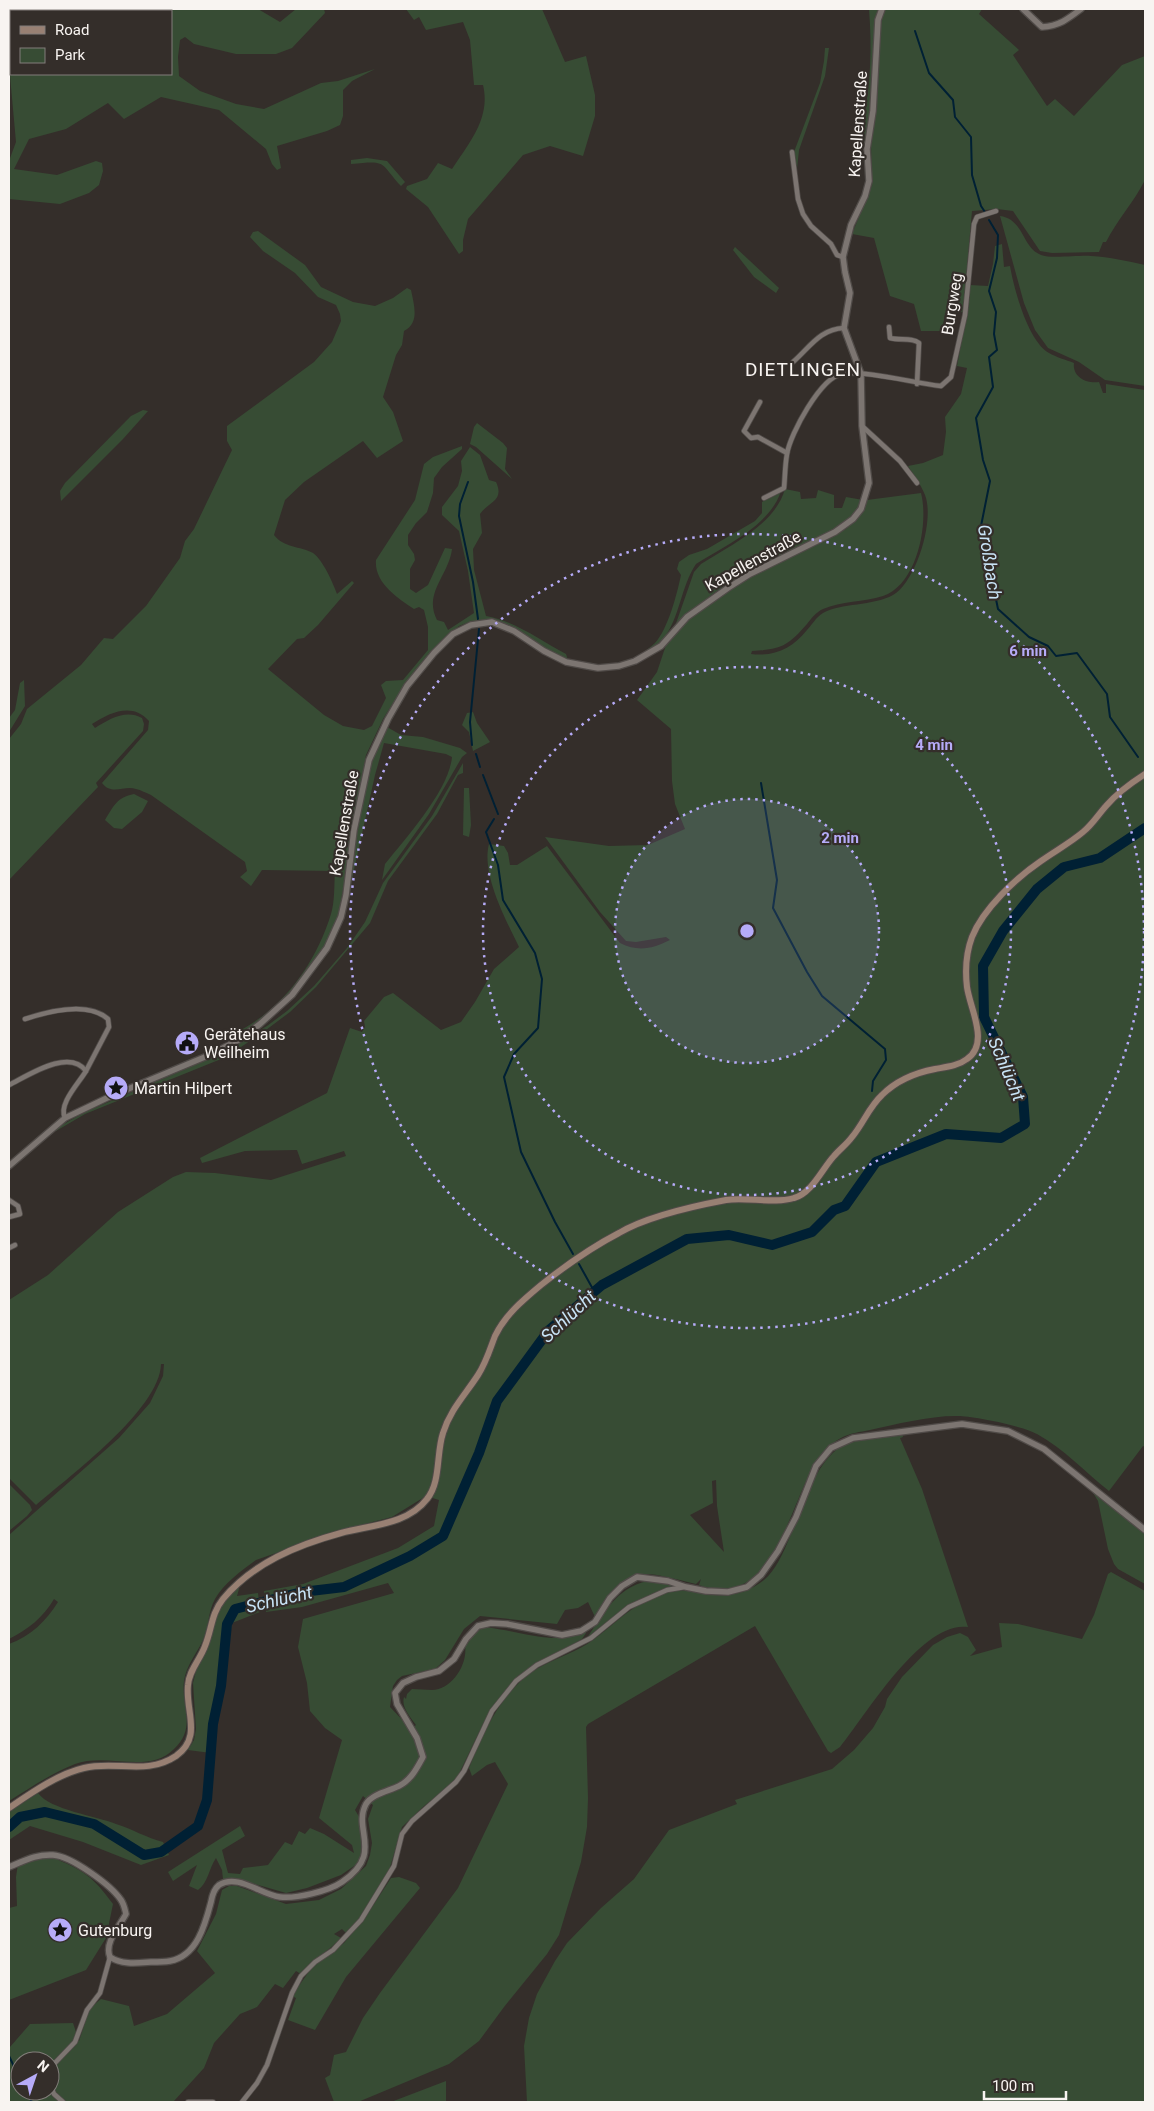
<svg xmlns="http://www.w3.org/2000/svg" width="1154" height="2111" font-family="Roboto,sans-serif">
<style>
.green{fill:#374c34;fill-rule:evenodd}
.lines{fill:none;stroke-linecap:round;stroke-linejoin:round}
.stream{stroke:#002034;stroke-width:2}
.river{stroke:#002034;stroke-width:10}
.minor-casing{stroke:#504b48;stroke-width:6}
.tertiary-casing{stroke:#504b48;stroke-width:8}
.secondary-casing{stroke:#504b48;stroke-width:8}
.minor{stroke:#7c7571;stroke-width:4.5}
.tertiary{stroke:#7c7571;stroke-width:5.5}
.secondary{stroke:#988073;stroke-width:6}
.ring{fill:none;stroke:#b6abf8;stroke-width:2.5;stroke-dasharray:2.5 5}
.labels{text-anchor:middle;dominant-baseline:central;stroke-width:4.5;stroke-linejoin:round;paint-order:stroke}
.street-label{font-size:16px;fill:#f8f4f1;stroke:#342e2a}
.poi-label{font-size:16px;fill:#f8f4f1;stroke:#342e2a;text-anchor:start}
.water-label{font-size:18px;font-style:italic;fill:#c8e3f6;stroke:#342e2a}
.quarter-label{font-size:19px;letter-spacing:1px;fill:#f8f4f1;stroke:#342e2a}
.centre{fill:#b6abf8;stroke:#342e2a;stroke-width:2.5}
.ring-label{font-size:15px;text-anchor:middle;font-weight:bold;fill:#b6abf8;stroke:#342e2a;stroke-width:4.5;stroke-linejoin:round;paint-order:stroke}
</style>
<rect width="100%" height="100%" fill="#342e2a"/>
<g class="green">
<path d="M72,9H258L280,22L296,9H324L325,13L292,48L276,54H236L194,44L185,37L180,40L178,57L179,76L200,91L236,104L264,109L321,83L338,81L375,69L352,81L343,90V116L340,125L327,131L277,146L281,168L277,170L272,164L266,149L219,110L161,97L124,119L108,103L66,129L29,139L14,169L57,175L96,161L102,163L103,171L99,185L89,193L60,204L9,199V161L16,142L10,76L12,74H171V11H71Z"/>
<path d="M406,9H542L565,62L586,56L595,95V116L583,156L550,146L523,155L468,219L463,240V251L459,254L428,207L406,189L407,186L427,179L438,163L452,169C469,143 491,118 483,85H474L470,40L463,22L426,30L419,17L414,20Z"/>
<path d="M869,9H878L875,24L870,110L865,147H855C860,139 861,131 863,121C871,84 872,47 869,9Z"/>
<path d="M885,9H982L979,14L1019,50L1013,55L1047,106L1055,99L1074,116L1122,65L1145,56V180C1134,202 1117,220 1106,242H1103L1099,252L1052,253L1040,251L1013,211L997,209L972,211L963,312L945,313L942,331H921L914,304L890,296L874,238L852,234L872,185L871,146L876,112L881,22Z"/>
<path d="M825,48H829L825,76L799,150L797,169L794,152L820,83L824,61Z"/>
<path d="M367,158L387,161L405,182L401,186C379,162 388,160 351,164V160Z"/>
<path d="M1000,216C1024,219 1022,248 1041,255C1050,259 1079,255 1091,256C1110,257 1127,261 1145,265V386L1105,380L1079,362L1048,348L1035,330L1024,303Z"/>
<path d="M258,231L305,265L321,287L353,302L375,306L393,298L407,288L411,290C414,305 420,323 404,331L402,345L396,355L383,397L393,412L403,441L377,458L363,441L304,482L285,500L274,535C284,548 300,546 313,553C323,560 333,583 337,594L352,581L354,583L318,625L304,638L297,639L268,669L324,715L343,726L364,730L372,726L386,698L381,685L386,681L403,680L428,650V627L424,610L419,607L414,609C398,598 374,583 376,560L415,500L424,464L433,457L462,446V449L442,467L434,478L433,493L427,512L416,523L408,535V545L414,554L415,560L410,569V589L416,593L428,585L445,548L452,549C449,575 423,593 437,620L444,622L448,630L474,613L468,571L459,531L442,515V507L458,486L462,471L461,461L470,447L480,455L489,480L496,482C505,501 488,502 480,514L482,533L473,549L474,570L486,616C515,621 540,640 566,654L568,660L544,649L512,626L491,619L469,622L459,626L431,651L403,687L383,719L366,755L338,918L323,948L306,974L287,996L257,1024L239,1035L237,1032C283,1009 316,963 331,914C335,901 334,885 335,871L262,870L251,886L240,877L247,871L245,862L151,795C146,793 141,790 136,789C124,785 112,796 102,783L148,730L149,721C133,702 110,712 92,724L95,728C109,719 126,709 142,718L144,724L143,731L96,783L98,787L9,880V739L21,724L27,709L81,665L104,638L113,639L146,606L180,558L185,541L194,529L232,450L227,441V426L314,362L332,342L341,321L340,314L336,305L318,297L295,273L263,251L250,237L253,232Z"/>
<path d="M1002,244L1004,267L1010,266C1014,289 1028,341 1049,353C1056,357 1066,360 1074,363C1072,377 1087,384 1099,382L1103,393H1106V384L1145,390V1447L1143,1446L1109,1491C1085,1472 1064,1449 1037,1434C1023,1426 977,1417 960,1416C932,1415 897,1424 870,1430C860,1432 850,1433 841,1438C835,1441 828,1447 823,1452C789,1494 778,1613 699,1585L701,1579L696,1584C637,1570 632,1563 595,1617L588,1602L578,1608L565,1610L557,1624L480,1616L464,1629L445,1660L435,1669L402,1676L397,1680L393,1686L390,1707L411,1729L416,1725C410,1717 401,1707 404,1697L406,1699L407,1694L412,1689C419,1689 425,1690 432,1690C452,1690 468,1664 465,1646C470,1641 475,1632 481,1629C488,1626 497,1629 504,1630C532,1635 558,1644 585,1632L586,1633L582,1639L519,1675L501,1696L483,1724L455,1782L424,1806L402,1827L388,1874L360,1919L346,1933L342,1929L334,1934L341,1938C329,1951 311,1960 301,1974L296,1971L283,1988L275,1984L257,2007L240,2014L214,2043L204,2068L174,2101L9,2102V2043L10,2047L30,2024L73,2023L79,2041L90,2008L101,1999L129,2006L134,2026L167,2014L215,1973L197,1951L216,1914L222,1890L229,1886H237L286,1904L319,1900L341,1889L366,1866L370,1855L372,1843L368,1819L373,1805L363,1796L355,1810L361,1820L365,1849L357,1864L341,1875L307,1888L286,1893L241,1880L223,1879L222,1870L216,1858C209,1868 208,1883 198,1890L189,1886L197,1865L173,1881L168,1872L240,1826L245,1836L222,1850L228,1873L240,1874L243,1868L268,1865L285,1842L292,1845L299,1831L305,1834L310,1828L324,1834L354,1853L352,1845L319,1818L342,1740L325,1728L310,1711L307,1683L298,1647L303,1619L394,1593L388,1583L302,1607L266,1612L264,1591L303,1584L398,1548L434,1526L439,1500L426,1496L392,1517L345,1529L256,1560C242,1570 223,1584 215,1599C208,1611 209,1627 203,1640C197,1653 186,1666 184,1681C181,1708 197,1727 174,1749C149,1775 107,1752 75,1764C52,1773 30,1788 9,1801V1644C31,1636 46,1621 58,1602L54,1599C43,1618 28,1629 9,1639V1535L119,1438L150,1403L163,1376L164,1364H161C160,1409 70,1476 36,1505L9,1478V1300L48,1275L118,1212L173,1177L186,1172L215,1173L271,1180L346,1156L344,1151L302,1164L297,1150L245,1151L202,1163L200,1158L327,1093L350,1028L362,1032L365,1027L364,1021L384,997L393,993L441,1030L461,1022L475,1002L494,969L519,947C506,920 481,874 489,844L504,846L508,853L510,865H517L547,846L620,943C638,952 652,949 670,940L666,937L636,942L626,941L600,912L545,837L609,846L648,845L685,829L675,804L672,781L671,729L637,700L657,672L666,645L690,618L727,591L749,578L846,529L855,520L867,500L921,493C929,524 917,585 883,596C864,602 841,601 823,609C816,612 811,619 807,624C787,647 781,649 752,651L751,654C774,657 793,648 807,630C812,625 816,617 823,613C841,603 873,606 893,595C916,582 935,520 925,495C921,485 914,475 908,466L923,463L943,455L946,432L945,417L961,394L967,368L957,366L970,296V285L988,286L993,264L995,246ZM716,1480L717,1506L724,1552L690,1515L713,1503L712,1481ZM20,2061H50V2091H20Z"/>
<path d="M735,247L779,288L776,293L754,277L733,250Z"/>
<path d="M143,410L148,411L123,439L61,501L60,491L65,483L131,416Z"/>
<path d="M477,423L503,443L507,448L505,469L512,479L476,447L470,444L474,427Z"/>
<path d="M785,489L800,492L801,499L816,498L818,490L834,495V508H842L846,497L863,500C846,537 778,556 742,575C717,589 693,608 674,629L694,572L701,564C730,545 775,525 785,489Z"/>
<path d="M781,491C770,526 725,545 696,564C681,586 680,617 664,638C659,645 650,650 643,655V653C647,649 652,646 655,643C668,629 677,594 681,575L677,569L679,562L689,555L707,549L755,521L762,513V502Z"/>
<path d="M24,680L25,706L9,732V718L15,710L20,683Z"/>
<path d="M473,712L477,723L490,742L473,751L469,732L462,725L467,713Z"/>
<path d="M387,727L401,735L423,737L460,748L467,753L462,757L429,814L382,880L385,864C406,838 449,790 452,757L446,754L384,743L375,775L348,897L357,834L371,760Z"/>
<path d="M463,763V773L458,775L437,814L388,881L370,923L316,987L290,1012L262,1033L226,1057L85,1114L56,1131L55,1129L85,1112L214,1057L267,1026L287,1011L314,986L347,948L365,922L383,883L432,816Z"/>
<path d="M464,788H469L471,825L469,837L463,835Z"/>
<path d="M134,794L148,801L142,812L122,829L114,828L105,820C113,807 117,797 134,794Z"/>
<path d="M902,1433L903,1437L900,1438L922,1489L968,1627C922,1620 866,1715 840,1747L831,1753L828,1751L755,1626L588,1724L586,1727L588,1798L587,1827L581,1862L559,1935L547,1954L504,2007L479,2041L449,2064L358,2102H334L325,2078L330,2075L334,2055L346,2052L363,2018L380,1993L458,1888L508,1784L495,1762L487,1765L472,1776L469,1768C485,1729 503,1687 542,1666C559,1657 578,1651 593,1640C620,1620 638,1598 673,1591C684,1589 695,1592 706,1594C726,1598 748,1593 764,1580C776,1570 783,1553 789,1539C803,1507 817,1451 853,1441C869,1436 886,1436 902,1433Z"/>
<path d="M9,1484L30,1505L32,1510L27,1516L9,1531Z"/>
<path d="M1089,1486L1145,1532V1584L1118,1569L1114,1564L1108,1549L1098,1501Z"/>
<path d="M1111,1572L1145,1591V2102H527L524,2046L529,2018L537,1994L555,1961L567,1943L601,1908L634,1879L669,1830L737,1804L735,1800L832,1769L854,1750L873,1728L885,1707L887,1699L902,1677L933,1645L947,1637L960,1633L968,1637L976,1650L970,1656L1002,1647L999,1623L1018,1624L1082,1639L1094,1615L1108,1574Z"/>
<path d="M654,1580L678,1586L656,1592L629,1605L587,1638C605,1611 619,1584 654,1580Z"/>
<path d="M237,1585L239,1589L237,1596L258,1593L260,1612L232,1623L222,1695L211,1753L188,1750L194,1740L196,1729L193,1683L196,1671L209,1643L219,1607Z"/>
<path d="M38,1793C50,1810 97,1816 116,1824C132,1829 147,1838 163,1842L169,1855L141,1865L83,1842L30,1826L9,1840V1812Z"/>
<path d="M51,1857C84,1870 93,1877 113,1904L106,1938L86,1970L9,2000V1908L17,1906L16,1877L18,1864Z"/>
<path d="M399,1877L416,1883L420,1888L346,1977L315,2030L288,2020L296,1998L292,1996L312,1967L344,1943L367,1915L391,1878Z"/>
<path d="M446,2081V2102H391Z"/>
</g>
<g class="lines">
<g class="stream">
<path d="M915,31L929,73L953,100L955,117L971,137L972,175L981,206L985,212"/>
<path d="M989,220L998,235L997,258L989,291L996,312L994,334L997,350L989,357L993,387L976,418L983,460L990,481L981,526L998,609L1029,637L1048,646L1056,656L1077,653L1107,694L1110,717L1138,757"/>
<path d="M468,482L460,504L459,516L473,582L478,619"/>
<path d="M472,745L470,722L479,629"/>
<path d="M476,754L480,767"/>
<path d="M483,775L498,814"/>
<path d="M761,783L777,880L773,908L807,972L822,996L885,1049L886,1060L873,1081L872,1091"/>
<path d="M494,819L486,832L498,865L503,900L535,953L542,979L538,1028L514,1054L504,1077L521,1152L555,1222L573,1254"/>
<path d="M579,1264L594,1291"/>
<path d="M9,2056L20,2079"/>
<path d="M26,2091L32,2102"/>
</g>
<path class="river" d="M9,1827L20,1817L45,1812L94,1824L144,1855L161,1852L198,1826L207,1800L213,1724L221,1686L227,1624L235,1609L302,1592L344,1587L410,1556L443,1536L479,1453L497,1401L549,1330L602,1285L687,1239L729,1235L772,1245L812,1232L834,1210L845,1206L876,1162L946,1134L1001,1138L1025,1124L1023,1097L984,1017L983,966L1003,931L1037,889L1064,867L1100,858L1145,828"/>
<defs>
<g id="minor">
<path d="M792,152L798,199L803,214L811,226L831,244L837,255L843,257"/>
<path d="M889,327L890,338C899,341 912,337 919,343L917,384"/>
<path d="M793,362C810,347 820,329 844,328"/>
<path d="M760,402L744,431L751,438L758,437L787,453"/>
<path d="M862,426L900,461L917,483"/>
<path d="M764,498L784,488C785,477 785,465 787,454C790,434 821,377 842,374C867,370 913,383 941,386L951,377L965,315L974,224L977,217L996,211"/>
<path d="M25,1019C49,1011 88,1001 108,1019L109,1027L86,1071"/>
<path d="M9,1085C29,1075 69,1048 86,1071C79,1083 58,1104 65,1118"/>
<path d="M9,1200L18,1206L20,1214L9,1217"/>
<path d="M9,1248L15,1245"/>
<path d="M50,2071L54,2064L75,2042L87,2010L100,1993L110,1957"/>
<path d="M50,2084L54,2094L63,2102"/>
<path d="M188,2102H213"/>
<path d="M242,2102L257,2083L267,2065L292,1993L301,1976L315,1962L333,1950L361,1920L394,1866L402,1834L412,1821L456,1782L464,1771L492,1711L516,1681L537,1665L591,1638L629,1607L667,1590L685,1587"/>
</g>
<g id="tertiary">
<path d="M1023,9L1042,27C1059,26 1068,19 1081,9"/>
<path d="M9,1166L65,1118L109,1097L212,1054L240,1039L260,1024L292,995L327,948L341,917L346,895L354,830L369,760L388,719L407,686L434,653L453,634L471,625L492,622L514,631L544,651L566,662L598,668L619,666L635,661L661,646L687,617L728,588L750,574L835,532L853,519L861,509L869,483L862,426L861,374L844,328L850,293L845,272L843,257L851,225L865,196L869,181L867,149L873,111L878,20L882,9"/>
<path d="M9,1867C24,1861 36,1854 53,1855C71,1856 111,1885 121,1900C124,1904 125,1910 126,1914C119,1927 104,1943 110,1957C122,1965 137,1963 151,1962C157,1962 164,1962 170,1961C197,1956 205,1925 211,1902C212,1896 214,1889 219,1885C238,1873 261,1895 280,1897C296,1899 329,1891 342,1882C385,1853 352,1830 366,1804C372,1794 389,1791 399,1786C411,1780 417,1768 423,1757L417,1738L397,1704L395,1693L403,1683L416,1677L439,1671L454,1659L466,1639L478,1626L491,1623L507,1624L562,1635L581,1631L595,1622L610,1598L622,1586L637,1577L668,1581L686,1587L706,1591L728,1592L747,1587L761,1575L778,1551L796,1517L816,1466L831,1448L853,1438L962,1424L1008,1431L1044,1449L1145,1530"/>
</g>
<path id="secondary" d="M9,1808C31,1793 58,1774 84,1768C116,1760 146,1776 176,1756C203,1737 185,1711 188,1685C189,1670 200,1660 205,1646C212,1629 211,1614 223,1599C253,1563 297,1545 341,1533C370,1525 407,1525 427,1499C441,1482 436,1454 443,1433C450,1410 465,1395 478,1375C486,1363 490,1349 495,1336C505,1315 523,1300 541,1285C565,1266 592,1247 619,1233C646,1217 694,1206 726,1200C747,1197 775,1204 794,1198C812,1193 822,1169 834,1156C840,1149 847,1144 852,1137C863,1124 869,1107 882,1095C897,1080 914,1073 935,1069C946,1067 958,1066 967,1059C990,1043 970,1009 967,987C965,970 966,953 972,937C983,909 1016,878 1041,861C1055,851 1070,843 1083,832C1092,825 1098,815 1106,806C1117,793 1131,783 1145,774"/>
</defs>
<use href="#minor" class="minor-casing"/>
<use href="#tertiary" class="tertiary-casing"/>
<use href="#secondary" class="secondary-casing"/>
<use href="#minor" class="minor"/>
<use href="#tertiary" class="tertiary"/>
<use href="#secondary" class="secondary"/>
</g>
<circle cx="747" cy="931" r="132" fill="#b6abf8" fill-opacity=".12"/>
<g class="ring">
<circle cx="747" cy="931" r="132"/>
<circle cx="747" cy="931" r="264"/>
<circle cx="747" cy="931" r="397"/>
</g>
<defs>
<symbol id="civic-disc" viewBox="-11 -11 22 22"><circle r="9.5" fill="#b6abf8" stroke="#342e2a"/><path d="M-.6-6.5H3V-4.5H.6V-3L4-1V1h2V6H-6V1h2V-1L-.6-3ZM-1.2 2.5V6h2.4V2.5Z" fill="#111"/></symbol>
<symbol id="sight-disc" viewBox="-11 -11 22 22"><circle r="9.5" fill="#b6abf8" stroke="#342e2a"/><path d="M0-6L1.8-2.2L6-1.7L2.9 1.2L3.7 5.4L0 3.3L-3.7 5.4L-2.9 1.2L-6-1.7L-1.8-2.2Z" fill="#111"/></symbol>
</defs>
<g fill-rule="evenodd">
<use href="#civic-disc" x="173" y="1029" width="28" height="28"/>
<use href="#sight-disc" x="102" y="1074" width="28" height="28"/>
<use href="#sight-disc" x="46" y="1916" width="28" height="28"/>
</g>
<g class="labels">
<g class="street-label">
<text transform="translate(858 124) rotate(-86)">Kapellenstraße</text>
<text transform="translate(952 304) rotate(-81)">Burgweg</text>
<text transform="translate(753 561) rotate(-29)">Kapellenstraße</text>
<text transform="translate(344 823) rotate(-80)">Kapellenstraße</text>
</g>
<g class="poi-label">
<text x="204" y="1034">Gerätehaus<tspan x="204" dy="18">Weilheim</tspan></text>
<text x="134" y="1088">Martin Hilpert</text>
<text x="78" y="1930">Gutenburg</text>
</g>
<g class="water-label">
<text transform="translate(990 562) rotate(81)">Großbach</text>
<text transform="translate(1007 1069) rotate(67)">Schlücht</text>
<text transform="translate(568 1316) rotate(-43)">Schlücht</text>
<text transform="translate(279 1599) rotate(-13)">Schlücht</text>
</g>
<g class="quarter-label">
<text x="803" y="369">DIETLINGEN</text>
</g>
</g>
<circle cx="747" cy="931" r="8" class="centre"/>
<g class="ring-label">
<text x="1028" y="656">6 min</text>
<text x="934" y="750">4 min</text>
<text x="840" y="843">2 min</text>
</g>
<rect width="1154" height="2111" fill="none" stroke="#f8f4f1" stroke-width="20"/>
<rect x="10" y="10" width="162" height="65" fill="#342e2a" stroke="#827d7a"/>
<rect x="20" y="26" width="25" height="8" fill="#988073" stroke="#827d7a"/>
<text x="55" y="35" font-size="15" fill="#f8f4f1">Road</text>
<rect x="20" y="48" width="25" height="15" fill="#374c34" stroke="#827d7a"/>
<text x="55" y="60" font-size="15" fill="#f8f4f1">Park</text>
<g transform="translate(35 2076) rotate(40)"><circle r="24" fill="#342e2a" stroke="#827d7a"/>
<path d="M0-4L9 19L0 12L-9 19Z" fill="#b6abf8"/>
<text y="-8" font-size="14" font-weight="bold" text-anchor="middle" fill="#f8f4f1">N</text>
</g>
<path d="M984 2091v8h82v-8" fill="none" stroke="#f8f4f1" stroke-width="2.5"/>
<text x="992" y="2091" font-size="15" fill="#f8f4f1" stroke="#342e2a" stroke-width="4" paint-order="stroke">100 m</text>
</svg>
